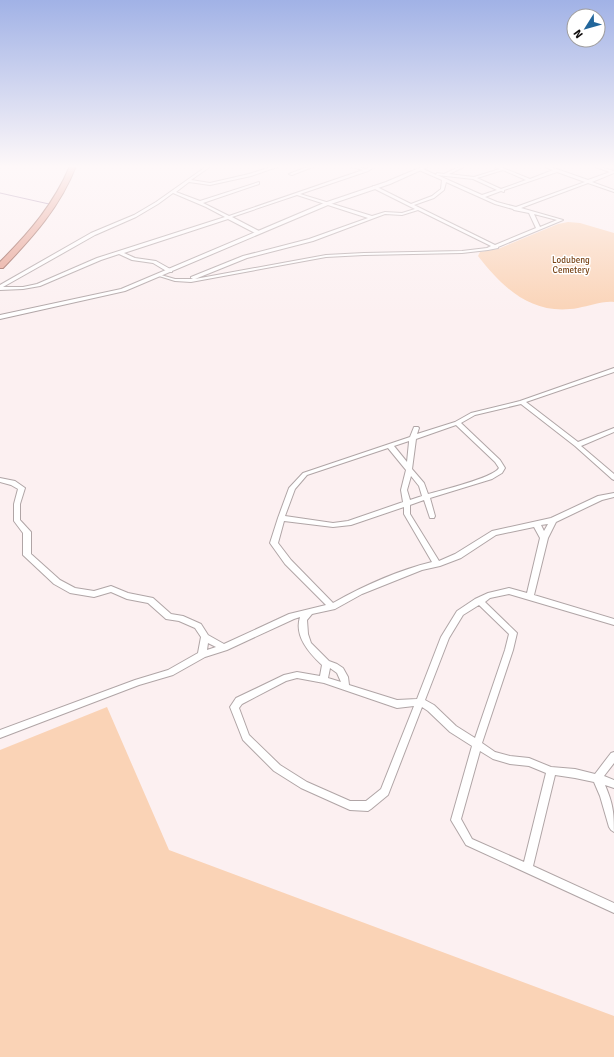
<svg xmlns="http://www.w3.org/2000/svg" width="614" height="1057" font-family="Signika,sans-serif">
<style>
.green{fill:#fad3b6}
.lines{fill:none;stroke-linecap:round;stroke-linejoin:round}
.stream{stroke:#9b7ea2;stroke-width:1}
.minor-casing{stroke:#b0a5a6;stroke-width:2}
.tertiary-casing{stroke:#b0a5a6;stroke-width:2}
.trunk-casing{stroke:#965e52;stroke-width:2}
.minor{fill:#fff;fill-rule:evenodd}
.tertiary{fill:#fff;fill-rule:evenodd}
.trunk{fill:#e6a293;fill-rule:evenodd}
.labels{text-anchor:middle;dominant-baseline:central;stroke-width:3;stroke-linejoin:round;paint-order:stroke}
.far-park-label{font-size:9px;fill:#794518;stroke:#fff}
</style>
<rect width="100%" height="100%" fill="#fcf0f1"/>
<g class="green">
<path d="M568,222L580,223L614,233V302C601,301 590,306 578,308C532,316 504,289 478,256L480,252L498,249L558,224Z"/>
<path d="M107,707L169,850L614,1016V1057H0V750Z"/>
</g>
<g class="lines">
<path class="stream" d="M0,193L49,204"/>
<defs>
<g id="minor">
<path d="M207,166H211L191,180L210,183L249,174L274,166H280L251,176L210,185L189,182L176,192L200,201L259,182V184L203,203L229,216L363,170L348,166H354L366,169L371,166H376L368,171L300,194L372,216L385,212L402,213L415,209L373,188V186H375L411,204L432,196L441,189L442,180L419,170V168H421L436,175L437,173L444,174L461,166H466L449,174L474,177L500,169L493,166H498L530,179L553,170L543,166H548L588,180L610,172L592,166H597L614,171V173L592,182L614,190V192L588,183L521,208L563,220L498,247V248L488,250L462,253L364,255L326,257L191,282L175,281L159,276L161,275L175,279H193L191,278V277L243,256L309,239L368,218L297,195L232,217L259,231V233H255L228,219L124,253L135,258L156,261L172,270V272H168L153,263L132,260L119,254L101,260L40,286L23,289L0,290V285L91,233L134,215L156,202ZM503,170L526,180L501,189L477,178ZM557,172L585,182L516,207L497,202L485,197L501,191L504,192V190ZM437,175L473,179L497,190L482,195ZM446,182L495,204L513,209L514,210L529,213L536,228L495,245L414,205L434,198L444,190ZM173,193L206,207L225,217L97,258L37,284L23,287H3L95,235L136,217L158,204ZM418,210L491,246L487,248L462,251L364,253L326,255L195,279L247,258L313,241L385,214L402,215ZM534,214L557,220L540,227Z"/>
<path d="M310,166H315L292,175L289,174Z"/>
<path d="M614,368V372L526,402L578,442L614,428V432L581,446L614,474V480L612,479L575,446L521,404L475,415L461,423L500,460L505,468L502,473L492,479L430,498L435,516L434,518H430L424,500L410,505V514L439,561L455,554L492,531L551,518L598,496L614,493V497L602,500L556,522L548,538L534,595L614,619V625L509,594L490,598L485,602L517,633L513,650L482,743L495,752L510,756L529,758L551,767L575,769L595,774L611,753L614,752V763L604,776L614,780V788L605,785C613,804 614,812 614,832L611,830L609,827L600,796L594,782L575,778L555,775L533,866L614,903V913L466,845L451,820L472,746L450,732L428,711L422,707L388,795L371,809L368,811L350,810L301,788L274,771L243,740L230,707L236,698L284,675L297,672L320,676L322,665C309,653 294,636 300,617L294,619L227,650L205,657L173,675L139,685L0,738V730L135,680L168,670L198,653L201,637L195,628L179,621L166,619L148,603L127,599L111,592L94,597L70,593L54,584L23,555V533L14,521V504L18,489L11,485L0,482V478L15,481L25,488L20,504V520L31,532V554L60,580L75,588L94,591L111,586L128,593L153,598L171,614L183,616L201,624L208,635L224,644L289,614L326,605L285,564L270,543L278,518L289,488L303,473L410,437L414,427H418L419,428L417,434L455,422L471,413L520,401ZM456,425L495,462L499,468C493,478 442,490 428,494L424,483L412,469L416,439ZM409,441V442L407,462L394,446ZM388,448L406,470L401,490L403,502L348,521L333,523L285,516L295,489L307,475ZM411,476L419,486L422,496L410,500L407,490ZM404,507V514L432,562C399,570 363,586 333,603L291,560L278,543L284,521L333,527L351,525ZM548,524L544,531L541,525ZM534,527L540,538L527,593L509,588L488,593L475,599L457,611L441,637L417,699L397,700L349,685L348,677L343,668L337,664L329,661L311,643L308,634L307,620L312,614L335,609L362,594L422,570L440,566L461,558L496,535ZM479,605L509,634L505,650L475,738L456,726L434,705L425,700L449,638L463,615ZM208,643L216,647L207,650ZM330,668L337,673L341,682L328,678ZM297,678L324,683L397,708L414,706L381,789L366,801H350L307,782L280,765L249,735L239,708L242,704L286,681ZM480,751L493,759L510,764L529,766L546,773L524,862L472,839L461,819Z"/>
</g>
<path id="tertiary" d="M424,166H430L390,184L328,205L125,291L0,319V315L121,289L324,203L386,182Z"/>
<path id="trunk" d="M70,166H76C60,207 33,237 3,268H0V262C29,233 54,204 70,166Z"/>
</defs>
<use href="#minor" class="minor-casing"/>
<use href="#tertiary" class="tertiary-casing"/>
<use href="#trunk" class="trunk-casing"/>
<use href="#minor" class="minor"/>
<use href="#tertiary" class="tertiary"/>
<use href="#trunk" class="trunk"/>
</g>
<linearGradient id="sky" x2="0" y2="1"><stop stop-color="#a1b2e6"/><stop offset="0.53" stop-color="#fef8f9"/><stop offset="1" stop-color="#fef8f9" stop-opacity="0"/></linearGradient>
<rect width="614" height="314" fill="url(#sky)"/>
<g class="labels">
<g class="far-park-label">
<text x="571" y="260">Lodubeng<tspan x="571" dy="10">Cemetery</tspan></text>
</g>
</g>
<g transform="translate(586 28) rotate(233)"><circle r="19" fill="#ffffff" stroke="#9f9d9d"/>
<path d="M0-3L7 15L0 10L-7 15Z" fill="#22669b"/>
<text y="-6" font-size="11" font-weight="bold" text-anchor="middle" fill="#0e0b0b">N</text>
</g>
</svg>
